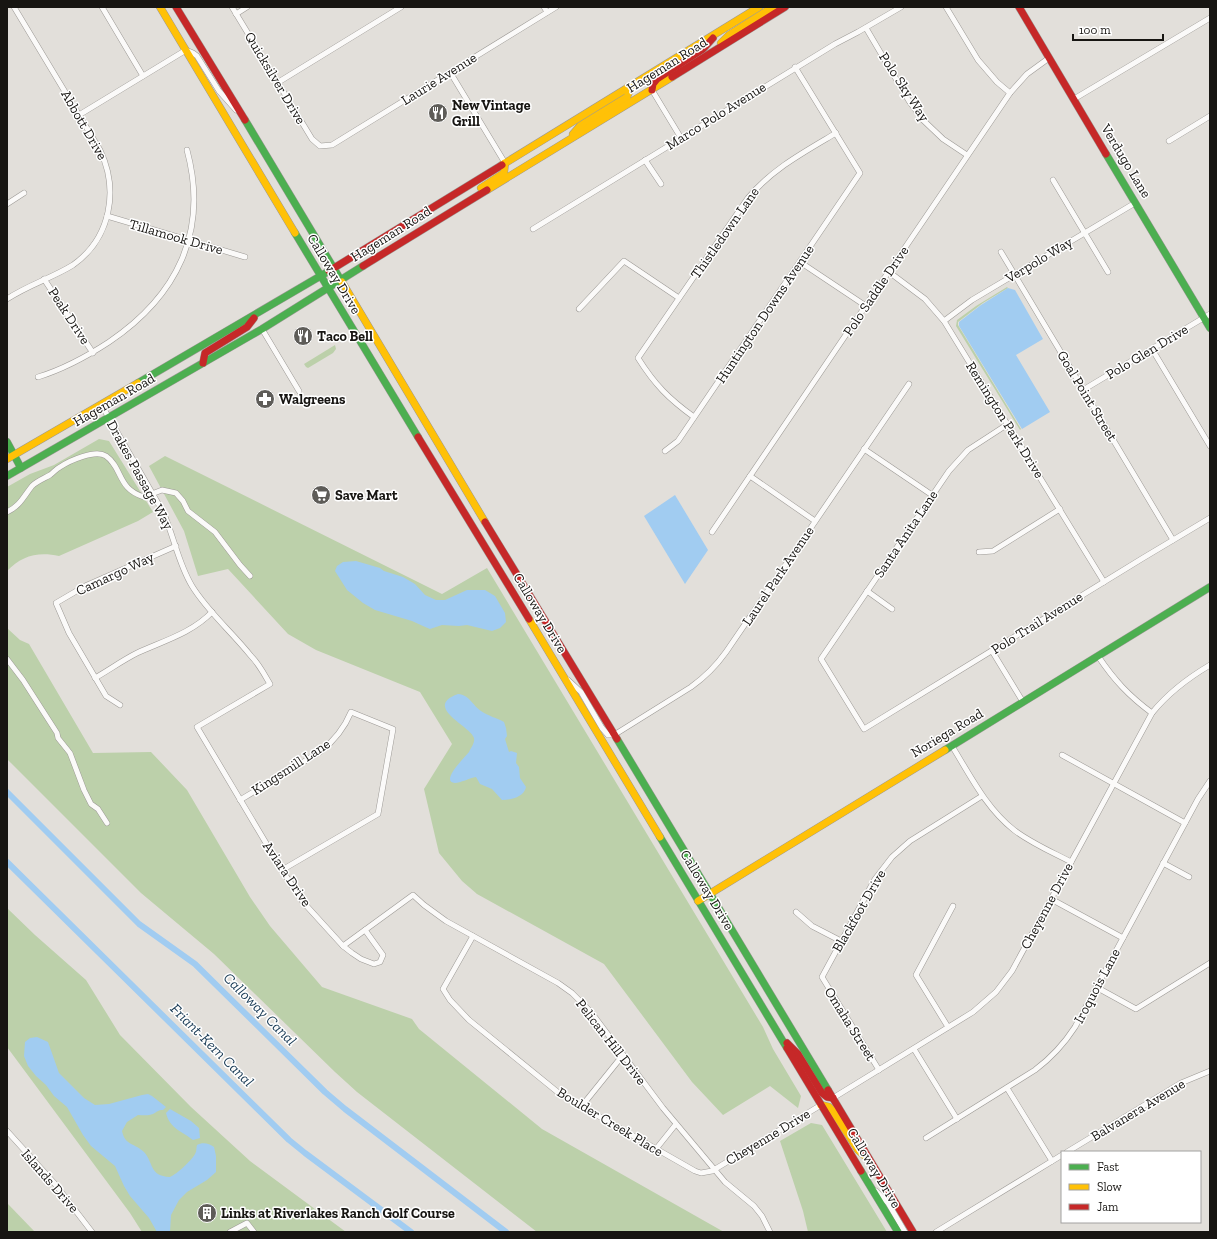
<svg xmlns="http://www.w3.org/2000/svg" width="1217" height="1239" font-family="'Zilla Slab',serif">
<style>
.green{fill:#bcd0aa}
.water{fill:#a1ccf1}
.lines{fill:none;stroke-linecap:round;stroke-linejoin:round}
.canal{stroke:#a1ccf1;stroke-width:6}
.street-casing{stroke:#9c9995;stroke-width:6}
.fast-casing{stroke:#9c9995;stroke-width:8}
.slow-casing{stroke:#9c9995;stroke-width:8}
.jam-casing{stroke:#9c9995;stroke-width:8}
.street{stroke:#fbfaf9;stroke-width:5}
.fast{stroke:#4caf50;stroke-width:7}
.slow{stroke:#ffc107;stroke-width:7}
.jam{stroke:#c62828;stroke-width:7}
.labels{text-anchor:middle;dominant-baseline:central;stroke-width:3;stroke-linejoin:round;paint-order:stroke}
.street-label{font-size:14px;fill:#171512;stroke:#fff}
.poi-label{font-size:14px;font-weight:bold;fill:#171512;stroke:#fff;text-anchor:start}
.water-label{font-size:15px;font-style:italic;fill:#153752;stroke:#fff}
</style>
<rect width="100%" height="100%" fill="#e2dfda"/>
<g class="green">
<path d="M1007,287L1008,288L983,303L958,322V325L1021,429L1020,430L956,326L957,320L976,306Z"/>
<path d="M335,345L336,349L333,353L308,368L306,367L304,364Z"/>
<path d="M99,439L109,441L153,512L138,521L59,556C38,551 21,556 7,571V487L30,474L54,465Z"/>
<path d="M165,456L442,594L487,568L763,1027L773,1049L801,1096L798,1108L770,1086L723,1115L692,1082L604,964L477,894L462,881L439,853L424,789L452,744L420,692L316,650L288,634L228,569L198,576L184,531L149,466Z"/>
<path d="M7,628L20,640L29,644L93,753L151,752L187,790L250,897L270,926L322,987L412,1019L419,1029L542,1129L724,1232H537L357,1092L335,1072L214,954L141,893L7,759Z"/>
<path d="M7,908L35,935L86,980L120,1035L191,1107L250,1161L346,1232H142L130,1213L7,1047Z"/>
<path d="M811,1123L822,1125L887,1232H808L803,1211L780,1141Z"/>
<path d="M7,1203L35,1232H7Z"/>
</g>
<g class="water">
<path d="M1008,288L1015,290L1043,339L1016,355L1050,412L1022,429L959,326V322L981,305Z"/>
<path d="M675,495L708,550L685,584L644,516Z"/>
<path d="M356,561L380,568L384,571L403,577L415,584L425,595L436,600H445L467,590H485L495,596L505,613L506,622L500,628L492,631L467,625L459,626L442,625L430,629L423,626L412,621L375,610L363,603L347,590L335,571L337,566L343,562Z"/>
<path d="M458,694C470,695 472,705 481,711C488,716 497,718 504,722L506,728L507,736L505,739L509,752L511,751L517,753L516,763L519,767L520,778L526,787C524,797 511,800 502,800L492,789L480,784L476,777C470,778 460,783 455,783C439,782 466,756 469,752C471,748 475,743 474,738C471,726 422,707 458,694Z"/>
<path d="M37,1037L48,1042L59,1073L84,1098L95,1105L109,1104L142,1095L148,1094L152,1096L166,1107L163,1110C158,1110 157,1112 153,1114C148,1116 143,1115 138,1115L127,1122L122,1131C125,1146 135,1143 144,1152C154,1163 149,1176 170,1177C177,1174 191,1161 195,1154C197,1151 196,1148 197,1145C202,1142 209,1143 214,1147L216,1156V1172L207,1180L187,1192L179,1200L171,1215L170,1232H157L149,1218L130,1196L124,1186L115,1166L91,1146L83,1135L67,1107L54,1096L46,1085L36,1076L28,1066L24,1056L25,1042L30,1038Z"/>
<path d="M170,1109L191,1121L199,1128L200,1138L193,1140C182,1131 170,1129 166,1113Z"/>
</g>
<g class="lines">
<g class="canal">
<path d="M7,792L139,924L195,964L325,1092L345,1109L506,1232"/>
<path d="M7,862L289,1140L305,1153L411,1232"/>
</g>
<defs>
<g id="street">
<path d="M102,7L143,76"/>
<path d="M232,7L312,139L320,146L332,145L556,7"/>
<path d="M544,7L547,12"/>
<path d="M946,7L978,60L997,82L1010,93"/>
<path d="M236,14L247,7"/>
<path d="M866,28L909,101L923,120L943,139L967,155"/>
<path d="M450,72L505,163"/>
<path d="M277,83L401,7"/>
<path d="M652,90L681,138"/>
<path d="M1074,99L1210,18"/>
<path d="M79,115L186,50L193,53L197,56L219,91L236,110"/>
<path d="M1169,141L1210,116"/>
<path d="M645,160L661,184"/>
<path d="M1053,180L1108,272"/>
<path d="M7,204L24,193"/>
<path d="M107,216L245,257"/>
<path d="M533,229L835,44L858,32L901,7"/>
<path d="M1001,252L1173,540"/>
<path d="M800,262L866,306"/>
<path d="M889,272L925,299L944,321L1104,582"/>
<path d="M44,279L93,353"/>
<path d="M7,299C28,285 52,278 73,265C111,238 119,190 100,150L14,7"/>
<path d="M579,309L624,261L679,298"/>
<path d="M944,321L972,300L1135,203"/>
<path d="M262,329L299,391"/>
<path d="M1152,349L1210,446"/>
<path d="M38,377C64,369 86,357 109,342C177,296 209,232 187,150"/>
<path d="M1083,390L1210,314"/>
<path d="M101,404L163,512C174,536 178,563 192,586C208,612 232,632 251,656C259,664 264,674 270,684L197,727L282,870L303,902L343,946L352,953L361,959L374,964L380,962L383,955L365,930"/>
<path d="M694,417C669,399 655,385 638,358L748,198C772,169 804,152 836,133"/>
<path d="M1008,424L968,450L949,471L821,659L864,729L1143,558L1210,518"/>
<path d="M864,449L932,495"/>
<path d="M665,451L678,441L860,173L795,67"/>
<path d="M750,476L815,521"/>
<path d="M7,512C20,506 24,496 32,486C37,481 45,478 50,475C54,472 56,469 60,467C69,461 95,449 106,456C123,468 117,489 144,497L162,490L176,493L183,501L188,511L215,532L240,565L250,576"/>
<path d="M712,532L1010,93L1027,74L1049,58"/>
<path d="M979,552L993,551L1060,509"/>
<path d="M867,591L892,609"/>
<path d="M992,651L1023,702"/>
<path d="M1098,656C1114,680 1129,696 1152,713"/>
<path d="M7,659L23,680L57,733L58,738L70,753L84,790L91,804L98,809L107,823"/>
<path d="M95,678C109,670 123,660 137,653C163,641 192,633 212,612"/>
<path d="M568,680L581,692L602,728L608,735H614L691,687C705,677 716,666 726,652L909,384"/>
<path d="M120,705L106,696L69,633L56,603L85,586L176,546"/>
<path d="M952,746C970,775 986,808 1014,830C1031,843 1052,852 1071,862"/>
<path d="M1062,755L1185,823"/>
<path d="M240,800L320,752C334,741 344,729 351,712L393,729L378,814L282,870"/>
<path d="M1163,863L1189,877"/>
<path d="M1051,899L1123,938"/>
<path d="M796,912L812,926L841,941"/>
<path d="M473,936L443,989L450,1000L469,1020L560,1094L695,1171L701,1173L712,1171L821,1105"/>
<path d="M343,946L413,895L424,905L446,921L558,983L572,993L591,1012L663,1108L725,1182L754,1206L762,1216L770,1232"/>
<path d="M1096,987L1136,1009L1210,963"/>
<path d="M948,1027L916,975L953,906"/>
<path d="M914,1049L957,1119"/>
<path d="M879,1070L822,977L875,879L892,857L910,841L982,796"/>
<path d="M1007,1088L1052,1161"/>
<path d="M833,1098L973,1012L996,992L1012,971L1152,713C1169,692 1188,678 1210,665"/>
<path d="M581,1107L623,1055"/>
<path d="M7,1131L55,1184L92,1232"/>
<path d="M926,1138L1035,1070C1051,1058 1064,1044 1075,1027L1198,799L1210,781"/>
<path d="M656,1149L676,1124"/>
<path d="M1067,1152L1181,1083L1210,1071"/>
<path d="M876,1191L888,1203L905,1232"/>
<path d="M230,1232L247,1223L254,1232"/>
<path d="M936,1232L1062,1155"/>
</g>
<g id="fast">
<path d="M245,120L342,282"/>
<path d="M1106,154L1210,328"/>
<path d="M295,233L418,437"/>
<path d="M138,383L329,271"/>
<path d="M7,442L21,468"/>
<path d="M7,476L262,329L363,266"/>
<path d="M617,739L828,1090"/>
<path d="M945,750L1210,587"/>
<path d="M660,837L787,1048"/>
<path d="M861,1171L898,1232"/>
</g>
<g id="slow">
<path d="M160,7L295,233"/>
<path d="M721,43L729,35L773,7"/>
<path d="M573,134L580,126L627,97L629,92L628,87"/>
<path d="M502,165L759,7"/>
<path d="M481,188L504,173L505,163"/>
<path d="M487,190L672,77"/>
<path d="M342,282L485,522"/>
<path d="M7,459L138,383"/>
<path d="M529,619L660,837"/>
<path d="M698,901L945,750"/>
<path d="M821,1105L829,1107L833,1111L858,1150L865,1156"/>
</g>
<g id="jam">
<path d="M176,7L245,120"/>
<path d="M1019,7L1106,154"/>
<path d="M672,77L785,7"/>
<path d="M652,90L653,84L657,79L703,49L713,38"/>
<path d="M363,266L487,190"/>
<path d="M329,271L502,165"/>
<path d="M203,363L205,353L247,327L254,318"/>
<path d="M418,437L529,619"/>
<path d="M485,522L617,739"/>
<path d="M787,1043L798,1054L822,1093L827,1097L833,1098"/>
<path d="M787,1048L861,1171"/>
<path d="M828,1090L913,1232"/>
</g>
</defs>
<use href="#street" class="street-casing"/>
<use href="#fast" class="fast-casing"/>
<use href="#slow" class="slow-casing"/>
<use href="#jam" class="jam-casing"/>
<use href="#street" class="street"/>
<use href="#fast" class="fast"/>
<use href="#slow" class="slow"/>
<use href="#jam" class="jam"/>
</g>
<defs>
<symbol id="restaurant-disc" viewBox="-11 -11 22 22"><circle r="9.5" fill="#5e5c58" stroke="#fff"/><path d="M-5-6h1v4h1v-4h1v4h1v-4h1v5L-1.5 .5V6h-2V.5L-5-1ZM5-6V6H3V1.5H1.5Q1.5-4 5-6Z" fill="#fff"/></symbol>
<symbol id="pharmacy-disc" viewBox="-11 -11 22 22"><circle r="9.5" fill="#5e5c58" stroke="#fff"/><path d="M-2-6h4v4h4v4h-4v4h-4v-4h-4v-4h4Z" fill="#fff"/></symbol>
<symbol id="supermarket-disc" viewBox="-11 -11 22 22"><circle r="9.5" fill="#5e5c58" stroke="#fff"/><path d="M-6-5.5h2.5l.6 2H6L4.5 2H-2.5L-4.4-4H-6ZM-1.5 3.2a1.3 1.3 0 1 0 .1 0ZM3 3.2a1.3 1.3 0 1 0 .1 0Z" fill="#fff"/></symbol>
<symbol id="building-disc" viewBox="-11 -11 22 22"><circle r="9.5" fill="#5e5c58" stroke="#fff"/><path d="M-4-6H4V6H1V3H-1V6H-4ZM-2.5-4.3h1.7v1.8h-1.7ZM.8-4.3h1.7v1.8H.8ZM-2.5-1h1.7V.8h-1.7ZM.8-1h1.7V.8H.8Z" fill="#fff"/></symbol>
</defs>
<g fill-rule="evenodd">
<use href="#restaurant-disc" x="427" y="102" width="22" height="22"/>
<use href="#restaurant-disc" x="292" y="325" width="22" height="22"/>
<use href="#pharmacy-disc" x="254" y="388" width="22" height="22"/>
<use href="#supermarket-disc" x="310" y="484" width="22" height="22"/>
<use href="#building-disc" x="196" y="1202" width="22" height="22"/>
</g>
<g class="labels">
<g class="street-label">
<text transform="translate(667 65) rotate(-32)">Hageman Road</text>
<text transform="translate(275 78) rotate(59)">Quicksilver Drive</text>
<text transform="translate(439 79) rotate(-32)">Laurie Avenue</text>
<text transform="translate(904 87) rotate(57)">Polo Sky Way</text>
<text transform="translate(716 116) rotate(-32)">Marco Polo Avenue</text>
<text transform="translate(84 125) rotate(60)">Abbott Drive</text>
<text transform="translate(1126 161) rotate(59)">Verdugo Lane</text>
<text transform="translate(725 233) rotate(-55)">Thistledown Lane</text>
<text transform="translate(391 234) rotate(-32)">Hageman Road</text>
<text transform="translate(176 237) rotate(16)">Tillamook Drive</text>
<text transform="translate(1039 260) rotate(-31)">Verpolo Way</text>
<text transform="translate(334 274) rotate(59)">Calloway Drive</text>
<text transform="translate(876 291) rotate(-56)">Polo Saddle Drive</text>
<text transform="translate(765 314) rotate(-56)">Huntington Downs Avenue</text>
<text transform="translate(69 316) rotate(57)">Peak Drive</text>
<text transform="translate(1147 352) rotate(-31)">Polo Glen Drive</text>
<text transform="translate(1087 396) rotate(59)">Goal Point Street</text>
<text transform="translate(114 400) rotate(-30)">Hageman Road</text>
<text transform="translate(1005 420) rotate(58)">Remington Park Drive</text>
<text transform="translate(140 475) rotate(61)">Drakes Passage Way</text>
<text transform="translate(906 534) rotate(-56)">Santa Anita Lane</text>
<text transform="translate(115 574) rotate(-25)">Camargo Way</text>
<text transform="translate(778 576) rotate(-56)">Laurel Park Avenue</text>
<text transform="translate(540 613) rotate(59)">Calloway Drive</text>
<text transform="translate(1037 623) rotate(-32)">Polo Trail Avenue</text>
<text transform="translate(947 733) rotate(-31)">Noriega Road</text>
<text transform="translate(291 767) rotate(-33)">Kingsmill Lane</text>
<text transform="translate(287 874) rotate(56)">Aviara Drive</text>
<text transform="translate(707 890) rotate(59)">Calloway Drive</text>
<text transform="translate(1047 906) rotate(-62)">Cheyenne Drive</text>
<text transform="translate(859 911) rotate(-60)">Blackfoot Drive</text>
<text transform="translate(1097 986) rotate(-62)">Iroquois Lane</text>
<text transform="translate(850 1024) rotate(58)">Omaha Street</text>
<text transform="translate(611 1042) rotate(52)">Pelican Hill Drive</text>
<text transform="translate(1138 1110) rotate(-31)">Balvanera Avenue</text>
<text transform="translate(610 1122) rotate(31)">Boulder Creek Place</text>
<text transform="translate(768 1137) rotate(-31)">Cheyenne Drive</text>
<text transform="translate(874 1168) rotate(59)">Calloway Drive</text>
<text transform="translate(50 1181) rotate(49)">Islands Drive</text>
</g>
<g class="poi-label">
<text x="452" y="105">New Vintage<tspan x="452" dy="16">Grill</tspan></text>
<text x="317" y="336">Taco Bell</text>
<text x="279" y="399">Walgreens</text>
<text x="335" y="495">Save Mart</text>
<text x="221" y="1213">Links at Riverlakes Ranch Golf Course</text>
</g>
<g class="water-label">
<text transform="translate(260 1009) rotate(45)">Calloway Canal</text>
<text transform="translate(212 1045) rotate(45)">Friant-Kern Canal</text>
</g>
</g>
<rect width="1217" height="1239" fill="none" stroke="#171512" stroke-width="16"/>
<rect x="1061" y="1151" width="140" height="72" fill="#ffffff" stroke="#a2a1a0"/>
<rect x="1069" y="1164" width="20" height="6" fill="#4caf50" stroke="#a2a1a0"/>
<text x="1097" y="1171" font-size="12" fill="#171512">Fast</text>
<rect x="1069" y="1184" width="20" height="6" fill="#ffc107" stroke="#a2a1a0"/>
<text x="1097" y="1191" font-size="12" fill="#171512">Slow</text>
<rect x="1069" y="1204" width="20" height="6" fill="#c62828" stroke="#a2a1a0"/>
<text x="1097" y="1211" font-size="12" fill="#171512">Jam</text>
<path d="M1073 34v6h90v-6" fill="none" stroke="#171512" stroke-width="2"/>
<text x="1079" y="34" font-size="12" fill="#171512" stroke="#ffffff" stroke-width="3" paint-order="stroke">100 m</text>
</svg>
